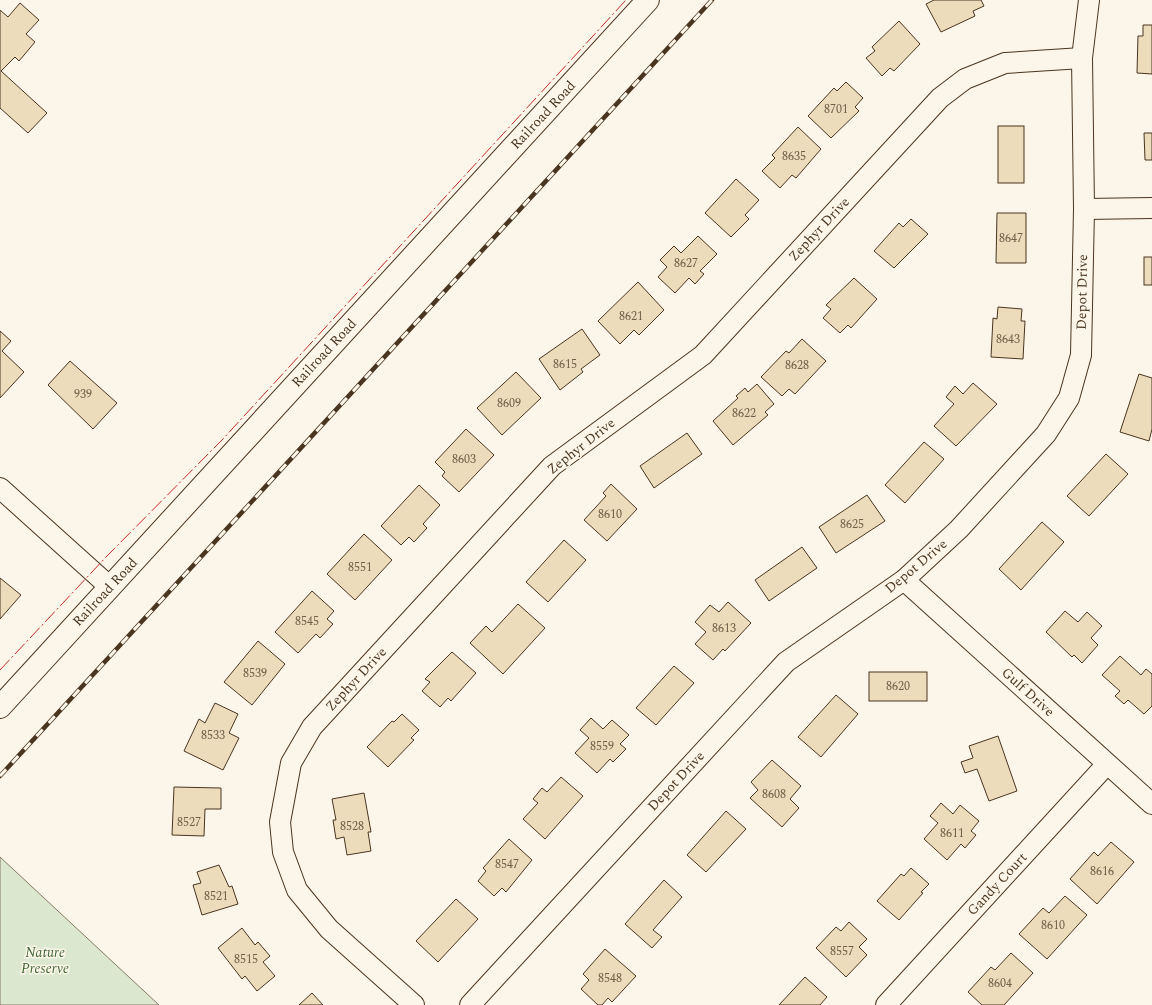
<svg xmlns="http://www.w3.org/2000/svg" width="1152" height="1005" font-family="Spectral,serif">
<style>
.green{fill:#dce7d0;stroke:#887966}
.building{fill:#ecdcbc;stroke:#4a3520}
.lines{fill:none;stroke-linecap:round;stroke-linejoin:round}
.minor-casing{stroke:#4a3520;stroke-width:22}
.tertiary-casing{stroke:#4a3520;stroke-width:24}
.minor{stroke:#fbf6e9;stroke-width:20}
.tertiary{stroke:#fbf6e9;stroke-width:22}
.rail-casing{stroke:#4a3520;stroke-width:4.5}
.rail{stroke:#fbf6e9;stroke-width:3;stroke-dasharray:9;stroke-linecap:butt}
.power{stroke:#c62828;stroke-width:1;stroke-dasharray:14 3 2 3;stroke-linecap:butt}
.labels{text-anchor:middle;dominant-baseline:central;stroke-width:3;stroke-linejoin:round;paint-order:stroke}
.number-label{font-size:12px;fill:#725f47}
.street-label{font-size:14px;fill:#4a3520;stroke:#fbf6e9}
.park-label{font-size:14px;font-style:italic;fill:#436837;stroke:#fbf6e9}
</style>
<rect width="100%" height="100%" fill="#fbf6e9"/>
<path class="green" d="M0,857L159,1005H0Z"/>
<g class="building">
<path d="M934,0H981L984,6L973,11L975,16L941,32L926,4Z"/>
<path d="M20,3L39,20L26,34L35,42L19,61L15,57L1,71L47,113L28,133L0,108V10L8,17Z"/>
<path d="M899,21L920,44L894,71L890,68L882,76L866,58L875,51L872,47Z"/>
<path d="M1143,25H1152V74L1137,73L1138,36H1143Z"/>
<path d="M846,82L863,98L855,107L859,111L831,138L808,116L834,88L837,91Z"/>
<rect x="998" y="126" width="26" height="57"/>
<path d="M798,127L821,149L796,178L792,175L780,188L762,171L775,158L772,155Z"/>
<path d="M1144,133H1152V160H1145Z"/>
<path d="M736,179L759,200L745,215L749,219L731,237L705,213Z"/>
<path d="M997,213H1026V263H996Z"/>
<path d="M911,219L928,234L894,268L874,251L899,223L903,227Z"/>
<path d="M698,236L717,254L700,271L704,274L695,284L689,278L675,293L658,277L667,267L660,260L674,246L681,253Z"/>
<rect x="1144" y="257" width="8" height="28"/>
<path d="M854,278L877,299L851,328L848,325L840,333L823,318L831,309L826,305Z"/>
<path d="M638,282L664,310L639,335L634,330L620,344L598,321Z"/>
<path d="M998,307L1022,309L1021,321H1025L1023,359L991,357L993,318L997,319Z"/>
<path d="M582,329L600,355L581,369L583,372L560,390L539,359Z"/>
<path d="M0,331L11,341L2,351L24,372L0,398Z"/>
<path d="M802,339L826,361L795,394L789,389L782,396L761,377L786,351L789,353Z"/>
<path d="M70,361L117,403L93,429L48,385Z"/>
<path d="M516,372L541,398L502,435L477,408Z"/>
<path d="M1139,374L1152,378V429L1149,441L1120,432Z"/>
<path d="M973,383L997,404L956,446L934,426L954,404L946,397L955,386L963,394Z"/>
<path d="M757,384L774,404L765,412L768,415L733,445L713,421L738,398L736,396L745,388L748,392Z"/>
<path d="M466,429L494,455L459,492L442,476L445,472L435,462Z"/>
<path d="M687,433L702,454L654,488L640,466Z"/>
<path d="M924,442L944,459L905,503L885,485Z"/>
<path d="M1106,454L1128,474L1089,516L1067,496Z"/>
<path d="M611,484L637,509L607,541L584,520L606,496L603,493Z"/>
<path d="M419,485L440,505L423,524L427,528L414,542L409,537L401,545L381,526Z"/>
<path d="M867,495L885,521L836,553L819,527Z"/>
<path d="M1042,522L1064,542L1021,590L999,569Z"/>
<path d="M364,534L392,560L355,600L327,574Z"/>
<path d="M564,540L586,560L548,602L526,582Z"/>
<path d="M802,547L817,568L769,601L755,580Z"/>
<path d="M0,578L21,595L0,619Z"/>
<path d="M312,591L334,611L327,619L333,624L320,638L316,634L298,653L275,632Z"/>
<path d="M728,602L751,623L725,651L723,649L713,660L695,644L706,632L695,622L710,605L719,612Z"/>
<path d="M518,604L545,628L503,674L470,643L486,626L492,632Z"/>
<path d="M1065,611L1078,622L1087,612L1102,626L1091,638L1098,645L1082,663L1074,655L1072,657L1046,632Z"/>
<path d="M258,641L285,664L252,705L224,682Z"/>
<path d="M452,652L476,673L451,701L448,698L440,707L422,691L430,682L425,679Z"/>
<path d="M1120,656L1141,675L1146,669L1152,674V706L1144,714L1128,700L1124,704L1115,696L1120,691L1102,675Z"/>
<path d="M674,666L694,683L656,725L636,708Z"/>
<rect x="869" y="672" width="58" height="29"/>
<path d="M836,695L858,714L821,757L798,737Z"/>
<path d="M215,703L238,714L229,733L239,738L223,770L184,751L199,719L205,723Z"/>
<path d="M402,714L419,730L411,738L414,740L388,767L367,747L392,721L394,722Z"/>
<path d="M591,718L603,729L612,720L629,735L620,744L626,749L613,762L610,759L597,773L575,753L589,738L580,730Z"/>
<path d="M998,736L1017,791L989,801L977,769L965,773L961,762L973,758L969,746Z"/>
<path d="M772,760L801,786L790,799L799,808L782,827L750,798L758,790L751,782Z"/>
<path d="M561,777L583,796L545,839L523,819L538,803L533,799L542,788L547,792Z"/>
<path d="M174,787L221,788V809H205L204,836L172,835Z"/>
<path d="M364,793L371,832H368L371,851L347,855L344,837L336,839L333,820H336L332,799Z"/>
<path d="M941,803L953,814L960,805L979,821L971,831L976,835L965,848L961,844L947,860L924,839L938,823L930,816Z"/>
<path d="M726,811L746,829L706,872L687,855Z"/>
<path d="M509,839L532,860L506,892L502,888L494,896L478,881L486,871L483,868Z"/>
<path d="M1111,842L1134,862L1097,904L1070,879L1094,852L1098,856Z"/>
<path d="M219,865L229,887L232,886L238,904L202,915L193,885L201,883L197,872Z"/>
<path d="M911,868L929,884L921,892L923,893L899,920L877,901L901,874L904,876Z"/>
<path d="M664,880L682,897L653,930L662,937L652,948L625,924Z"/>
<path d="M1065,896L1087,915L1047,959L1019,934L1043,908L1049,913Z"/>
<path d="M456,899L478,919L438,962L416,941Z"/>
<path d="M849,922L867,939L859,947L867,955L846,977L816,948L836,927L841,931Z"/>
<path d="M242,928L255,945L258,942L270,956L263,962L275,976L257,991L245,976L242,979L218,948Z"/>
<path d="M605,949L636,976L612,1002L608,998L602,1005H598L581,989L589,980L583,974Z"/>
<path d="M1011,953L1033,973L1004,1005H982L968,992L991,967L995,970Z"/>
<path d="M805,977L827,997L820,1005H779Z"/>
<path d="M312,993L323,1005H299Z"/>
</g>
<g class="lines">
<defs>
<g id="minor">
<path d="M1084,209L1152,208"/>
<path d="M0,488L110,587"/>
<path d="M904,580L1152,804"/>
<path d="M414,1005L329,929L297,890L283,852L280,822L291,763L312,727L552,466L703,355L940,98L965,79L1005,63L1082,58"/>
<path d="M470,1005L786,662L904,580L959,529L1046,434L1069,398L1081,355L1084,209L1082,58L1089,0"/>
<path d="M886,1005L1107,764"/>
</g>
<path id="tertiary" d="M0,707L648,0"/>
</defs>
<use href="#minor" class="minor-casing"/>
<use href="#tertiary" class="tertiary-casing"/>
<use href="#minor" class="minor"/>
<use href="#tertiary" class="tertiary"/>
<defs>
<path id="rail" d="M0,776L712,0"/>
</defs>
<use href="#rail" class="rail-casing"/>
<use href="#rail" class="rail"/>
<path class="power" d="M0,670L107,556L222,440L626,0"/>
</g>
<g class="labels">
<g class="number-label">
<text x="836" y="109">8701</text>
<text x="794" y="156">8635</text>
<text x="1011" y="238">8647</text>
<text x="686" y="263">8627</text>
<text x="631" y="316">8621</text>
<text x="1008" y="339">8643</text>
<text x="565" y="364">8615</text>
<text x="797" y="365">8628</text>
<text x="83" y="394">939</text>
<text x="509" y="403">8609</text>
<text x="744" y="413">8622</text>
<text x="464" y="459">8603</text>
<text x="610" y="514">8610</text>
<text x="852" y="524">8625</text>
<text x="360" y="567">8551</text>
<text x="307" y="621">8545</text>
<text x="724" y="628">8613</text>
<text x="255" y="673">8539</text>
<text x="898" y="686">8620</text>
<text x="213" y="735">8533</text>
<text x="602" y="746">8559</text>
<text x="774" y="794">8608</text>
<text x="189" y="822">8527</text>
<text x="352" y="826">8528</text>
<text x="952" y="833">8611</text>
<text x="507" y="864">8547</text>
<text x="1102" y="871">8616</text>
<text x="216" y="896">8521</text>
<text x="1053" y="925">8610</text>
<text x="842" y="951">8557</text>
<text x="246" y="959">8515</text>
<text x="610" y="978">8548</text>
<text x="1000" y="983">8604</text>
</g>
<g class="street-label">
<text transform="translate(543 115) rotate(-47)">Railroad Road</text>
<text transform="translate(819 229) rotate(-47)">Zephyr Drive</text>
<text transform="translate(1082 292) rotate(-89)">Depot Drive</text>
<text transform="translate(324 353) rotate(-47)">Railroad Road</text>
<text transform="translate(581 446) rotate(-38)">Zephyr Drive</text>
<text transform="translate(916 566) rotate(-40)">Depot Drive</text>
<text transform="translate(105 592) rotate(-47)">Railroad Road</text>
<text transform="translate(356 679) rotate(-47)">Zephyr Drive</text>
<text transform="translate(1028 692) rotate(42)">Gulf Drive</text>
<text transform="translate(676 781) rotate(-47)">Depot Drive</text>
<text transform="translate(997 884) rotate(-47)">Gandy Court</text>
</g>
<g class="park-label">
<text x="45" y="952">Nature<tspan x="45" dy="16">Preserve</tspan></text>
</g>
</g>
</svg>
